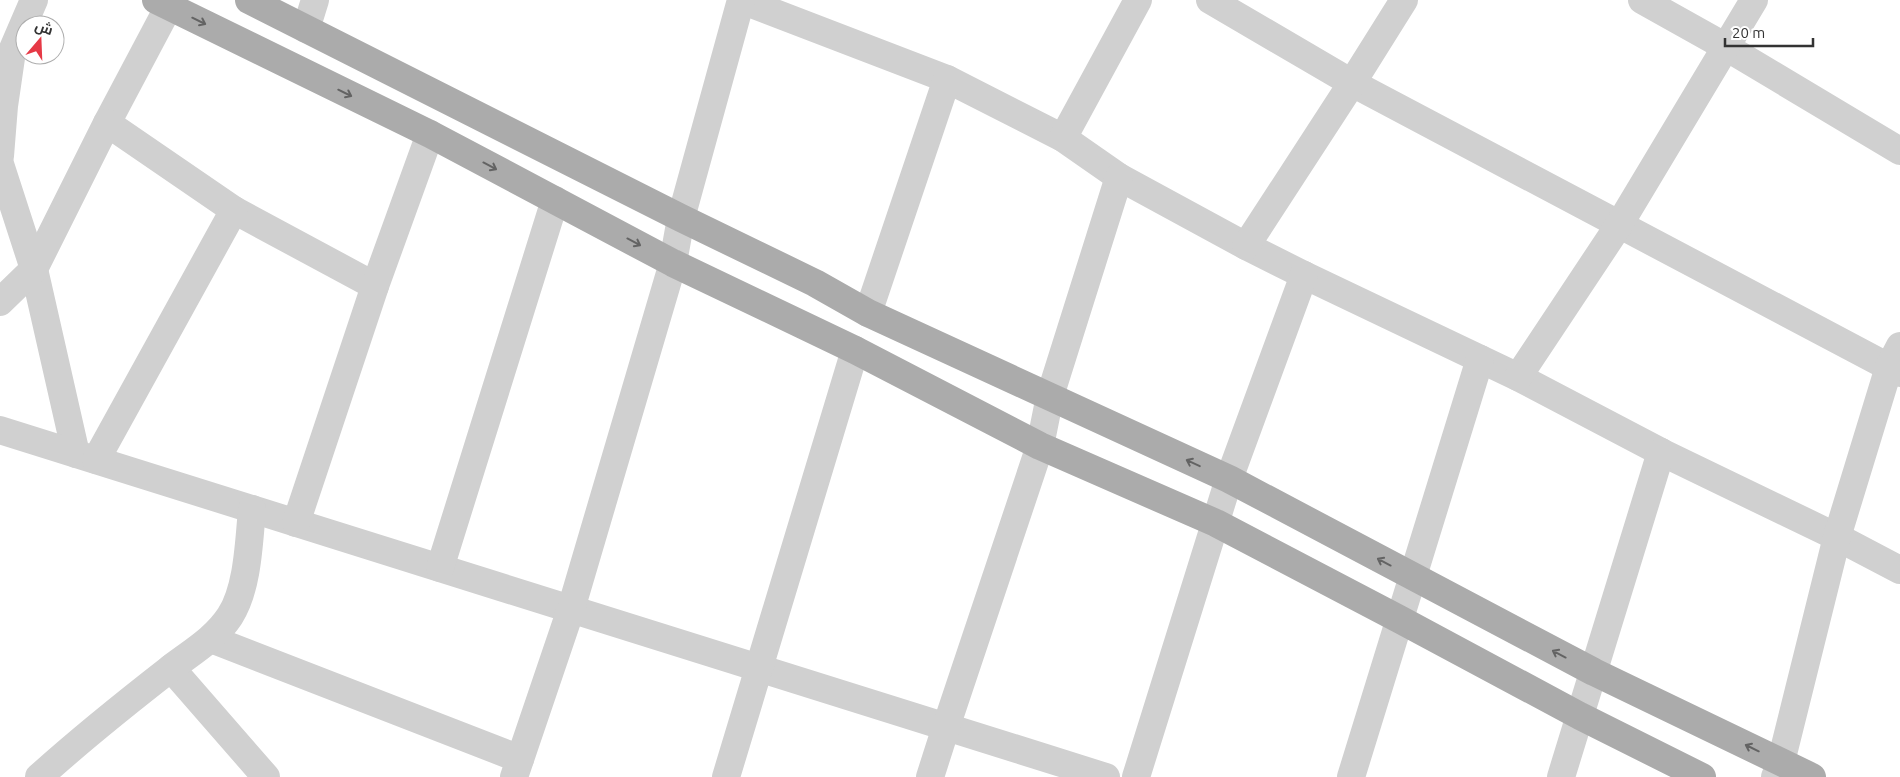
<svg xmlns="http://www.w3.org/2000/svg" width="1900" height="777" font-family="Ubuntu,Cairo,sans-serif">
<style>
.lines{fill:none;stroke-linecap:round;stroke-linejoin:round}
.minor{stroke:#d0d0d0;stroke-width:28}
.major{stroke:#ababab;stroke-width:28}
.oneway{stroke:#636363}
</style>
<rect width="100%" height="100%" fill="#fff"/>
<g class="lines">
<g class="minor">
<path d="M741,0L947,79L1063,138L1119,177L1246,246L1304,275L1518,377L1661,452L1837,537L1900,570"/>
<path d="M1210,0L1352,83L1900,373"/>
<path d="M1642,0L1726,47L1900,151"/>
<path d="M306,29L315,0"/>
<path d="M107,123L169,6"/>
<path d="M1063,138L1138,0"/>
<path d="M0,156L4,106L12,51L34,0"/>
<path d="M0,164L34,269L76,454"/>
<path d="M1246,246L1352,83L1404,0"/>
<path d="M0,302L34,269L107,123L234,210L375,286"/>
<path d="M868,313L947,79"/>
<path d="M1518,377L1619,225L1754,0"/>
<path d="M0,430L1106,777"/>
<path d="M96,460L234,210"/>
<path d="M296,523L375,286L430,134"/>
<path d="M440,568L555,200"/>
<path d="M211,639L520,759"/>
<path d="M171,668L266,777"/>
<path d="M39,777C81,739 126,703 171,668C192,652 215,639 230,616C248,588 249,541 252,509"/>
<path d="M514,777L571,609L673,263L681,218L741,0"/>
<path d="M726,777L855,350"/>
<path d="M930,777L946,727L1040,446L1050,396L1119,177"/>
<path d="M1136,777L1229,479L1304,275"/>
<path d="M1351,777L1480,359"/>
<path d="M1561,777L1661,452"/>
<path d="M1775,777L1781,762L1837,537L1889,367L1900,346"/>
</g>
<g class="major">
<path d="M156,0L430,134L673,263L855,350L1040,446L1216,523L1399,619L1580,716L1702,777"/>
<path d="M249,0L681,218L815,283L868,313L1229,479L1594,672L1812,777"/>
</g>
</g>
<defs><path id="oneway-shaft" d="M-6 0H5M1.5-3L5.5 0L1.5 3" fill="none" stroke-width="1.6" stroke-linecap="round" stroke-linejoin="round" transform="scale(1.25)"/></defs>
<g class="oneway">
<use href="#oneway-shaft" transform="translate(199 21) rotate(26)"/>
<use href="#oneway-shaft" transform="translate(345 93) rotate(26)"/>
<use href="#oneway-shaft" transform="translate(490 166) rotate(28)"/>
<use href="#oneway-shaft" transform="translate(634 242) rotate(28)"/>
<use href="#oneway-shaft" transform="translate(1193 463) rotate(-155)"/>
<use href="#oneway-shaft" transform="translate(1384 562) rotate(-152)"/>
<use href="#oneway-shaft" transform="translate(1559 654) rotate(-152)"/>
<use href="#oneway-shaft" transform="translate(1752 748) rotate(-154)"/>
</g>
<g transform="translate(40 40) rotate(19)"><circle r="24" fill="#ffffff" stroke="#adadad"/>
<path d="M0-4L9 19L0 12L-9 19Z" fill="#e63946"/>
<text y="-8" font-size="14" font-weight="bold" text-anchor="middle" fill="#333333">ش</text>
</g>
<path d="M1725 38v8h88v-8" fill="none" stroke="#333333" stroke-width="2.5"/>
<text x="1732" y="38" font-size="15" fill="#333333" stroke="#ffffff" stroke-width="4" paint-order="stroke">20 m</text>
</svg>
